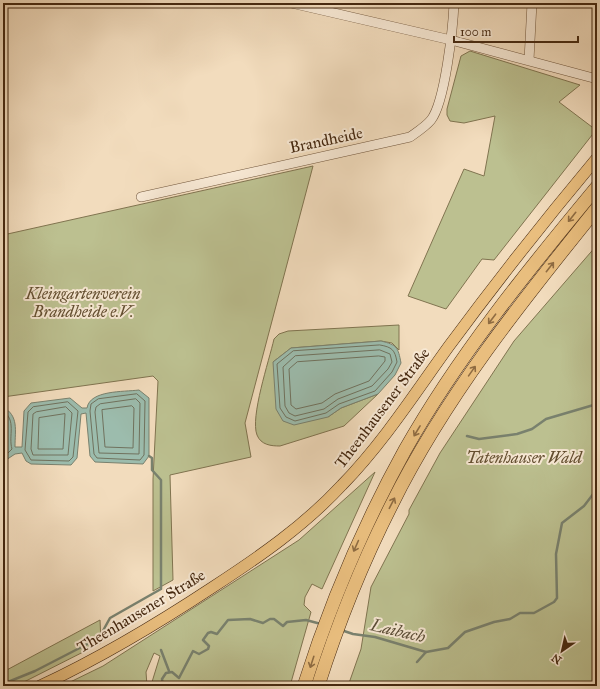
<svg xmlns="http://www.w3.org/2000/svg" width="600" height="689" font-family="'IM FELL Great Primer',serif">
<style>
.green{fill:#bcc090;stroke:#807450}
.water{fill:#9cbcad;stroke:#79816e}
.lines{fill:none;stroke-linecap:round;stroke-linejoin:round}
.shore{stroke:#70725e;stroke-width:1}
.stream{stroke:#79816e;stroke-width:2.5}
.minor-casing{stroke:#70553b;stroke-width:10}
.major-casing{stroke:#452810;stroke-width:12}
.highway-casing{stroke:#452810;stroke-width:14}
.minor{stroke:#f7e8d4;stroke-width:9}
.major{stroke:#e9be7e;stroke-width:11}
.highway{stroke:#e9be7e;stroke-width:13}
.oneway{stroke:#8f6c42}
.labels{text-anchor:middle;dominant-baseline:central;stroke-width:4;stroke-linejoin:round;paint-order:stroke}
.street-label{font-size:16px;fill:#452810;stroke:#f7e8d4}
.park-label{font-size:16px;font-style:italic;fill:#634e30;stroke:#f7e8d4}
.water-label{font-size:17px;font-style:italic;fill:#5b4d37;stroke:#f7e8d4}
</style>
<rect width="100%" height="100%" fill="#f2dcbd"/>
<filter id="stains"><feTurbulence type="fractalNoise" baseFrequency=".005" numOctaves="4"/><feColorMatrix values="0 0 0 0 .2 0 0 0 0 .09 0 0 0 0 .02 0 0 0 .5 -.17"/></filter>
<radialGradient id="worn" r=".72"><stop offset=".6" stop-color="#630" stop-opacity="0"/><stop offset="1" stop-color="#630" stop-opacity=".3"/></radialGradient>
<g class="green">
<path d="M470,51L580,85L559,102L596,130L494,260L482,259L446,309L408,296L464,169L484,176L495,116L464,123L450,121L447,115V109L461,56Z"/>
<path d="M313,166L245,423L251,457L170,475L173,580L153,591V479L158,381L153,376L3,397V235Z"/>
<path d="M597,245V686H348L361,649L371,587L409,514V510L440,453L514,341Z"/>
<path d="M399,325V350L392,343L381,341L291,348L273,362L328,417L341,408L378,394L344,426L280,446C271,446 261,445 257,435C250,417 269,361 274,339L279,334L288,331Z"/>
<path d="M375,472L322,589L312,584L305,597L304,605L311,612L290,686H154L152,682L160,656L154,653L146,672L147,686H62L103,666L299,540Z"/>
<path d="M100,620L101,643L16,686H3V672Z"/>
</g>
<g class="water">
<path d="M381,341C397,345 398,347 401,363L395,375L378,394L341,408L328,417L294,425L283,421L276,409L273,362L291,348Z"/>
<path d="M139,390L149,398V456L143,464L95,462L90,456L86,413L81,414L77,458L71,465L31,464L26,461L22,453L15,454L3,462V407C19,416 15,430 15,447H22L24,411L31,403L70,398L82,408H87C90,390 123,392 139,390Z"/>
</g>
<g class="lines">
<g class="shore">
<path d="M380,345C392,347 395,350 397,362L392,372L375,391L339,404L326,413L295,421L286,417L280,408L277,364L293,351Z"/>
<path d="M380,350L390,354L392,362L388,369L372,386L338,399L324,409L295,416L289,413L285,406L283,367L295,356Z"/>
<path d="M379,356L385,357V361L369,381L335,394L322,403L296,409L291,405L289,369L297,362Z"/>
<path d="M137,394L145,401L144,455L140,460L97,458L94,454L90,411L91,404L98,399Z"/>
<path d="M136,399L140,403L139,454L99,453L95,412L96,407L100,404Z"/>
<path d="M68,402L78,411L73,457L69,461L31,460L25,450L28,412L33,407Z"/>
<path d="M132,406L134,408L133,448L105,447L102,410Z"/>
<path d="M66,407L72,413L68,455H33L31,449L33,414L36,412Z"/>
<path d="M3,411C17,420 8,436 12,449L3,458"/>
<path d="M65,414L63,449H38L39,418Z"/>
</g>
<g class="stream">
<path d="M467,436L479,439L517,434L532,429L546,419L597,404"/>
<path d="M341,630L353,634L375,637L426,652L448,648L465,632L494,622L510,619L520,613H534L554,602L557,598L556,554L562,523L584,506L597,489"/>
<path d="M161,650L169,671"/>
<path d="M417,662L426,652"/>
<path d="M3,684L35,671L99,638L110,618L161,589V480L152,470V458L149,456"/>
<path d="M163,686L162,679L166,673L172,672L179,678L193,651L199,654L208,649L209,646L203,640L208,633L211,632L217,634L228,620L250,619L263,623L270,619H274L283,626L287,622L306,620L321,624"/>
</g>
<defs>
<g id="minor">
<path d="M291,3L451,40L597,79"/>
<path d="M529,60L532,3"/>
<path d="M141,197L410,137C417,132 425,127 431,120C445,102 453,28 454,3"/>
</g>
<path id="major" d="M40,686C100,658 157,624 213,587C259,557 304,526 342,485C383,443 415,393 449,346C497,281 546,219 597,158"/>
<g id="highway">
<path d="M304,686C330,604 363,526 405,450C458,356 528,270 597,187"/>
<path d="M318,686C338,623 362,563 392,504C445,397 522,301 597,208"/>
</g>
</defs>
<use href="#minor" class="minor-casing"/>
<use href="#major" class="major-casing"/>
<use href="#highway" class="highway-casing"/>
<use href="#minor" class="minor"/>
<use href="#major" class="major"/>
<use href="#highway" class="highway"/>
</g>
<defs><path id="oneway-shaft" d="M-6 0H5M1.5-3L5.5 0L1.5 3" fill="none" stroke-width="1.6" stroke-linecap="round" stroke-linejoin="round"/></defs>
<g class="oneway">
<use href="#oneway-shaft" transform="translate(572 217) rotate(129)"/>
<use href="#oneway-shaft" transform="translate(550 267) rotate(-52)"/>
<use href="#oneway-shaft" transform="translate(492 319) rotate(127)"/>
<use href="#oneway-shaft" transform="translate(472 371) rotate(-55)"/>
<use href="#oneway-shaft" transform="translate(417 431) rotate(121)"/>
<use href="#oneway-shaft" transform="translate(392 503) rotate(-63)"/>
<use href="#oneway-shaft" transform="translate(356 546) rotate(114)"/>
<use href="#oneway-shaft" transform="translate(312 662) rotate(108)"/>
</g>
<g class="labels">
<g class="street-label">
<text transform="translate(326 140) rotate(-12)">Brandheide</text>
<text transform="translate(382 408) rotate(-53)">Theenhausener Straße</text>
<text transform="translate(141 611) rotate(-31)">Theenhausener Straße</text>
</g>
<g class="park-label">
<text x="83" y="293">Kleingartenverein<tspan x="83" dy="18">Brandheide e.V.</tspan></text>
<text x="524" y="457">Tatenhauser Wald</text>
</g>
<g class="water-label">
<text transform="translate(398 631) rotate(13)">Laibach</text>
</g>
</g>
<rect width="600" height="689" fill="none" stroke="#f2dcbd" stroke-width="16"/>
<rect x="4" y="4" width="592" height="681" fill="none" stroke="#452810" stroke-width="2"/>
<rect x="8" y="8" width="584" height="673" fill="none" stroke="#452810"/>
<g transform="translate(562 651) rotate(214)" stroke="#f7e8d4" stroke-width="3" paint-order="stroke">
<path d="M0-3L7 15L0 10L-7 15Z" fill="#452810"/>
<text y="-6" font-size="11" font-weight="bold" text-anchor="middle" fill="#452810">N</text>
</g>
<path d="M454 36v6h124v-6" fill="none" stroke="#452810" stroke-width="2"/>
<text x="460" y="36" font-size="12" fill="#452810" stroke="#f7e8d4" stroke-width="3" paint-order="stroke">100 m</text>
<rect width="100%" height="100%" filter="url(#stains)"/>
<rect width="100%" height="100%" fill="url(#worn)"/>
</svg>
